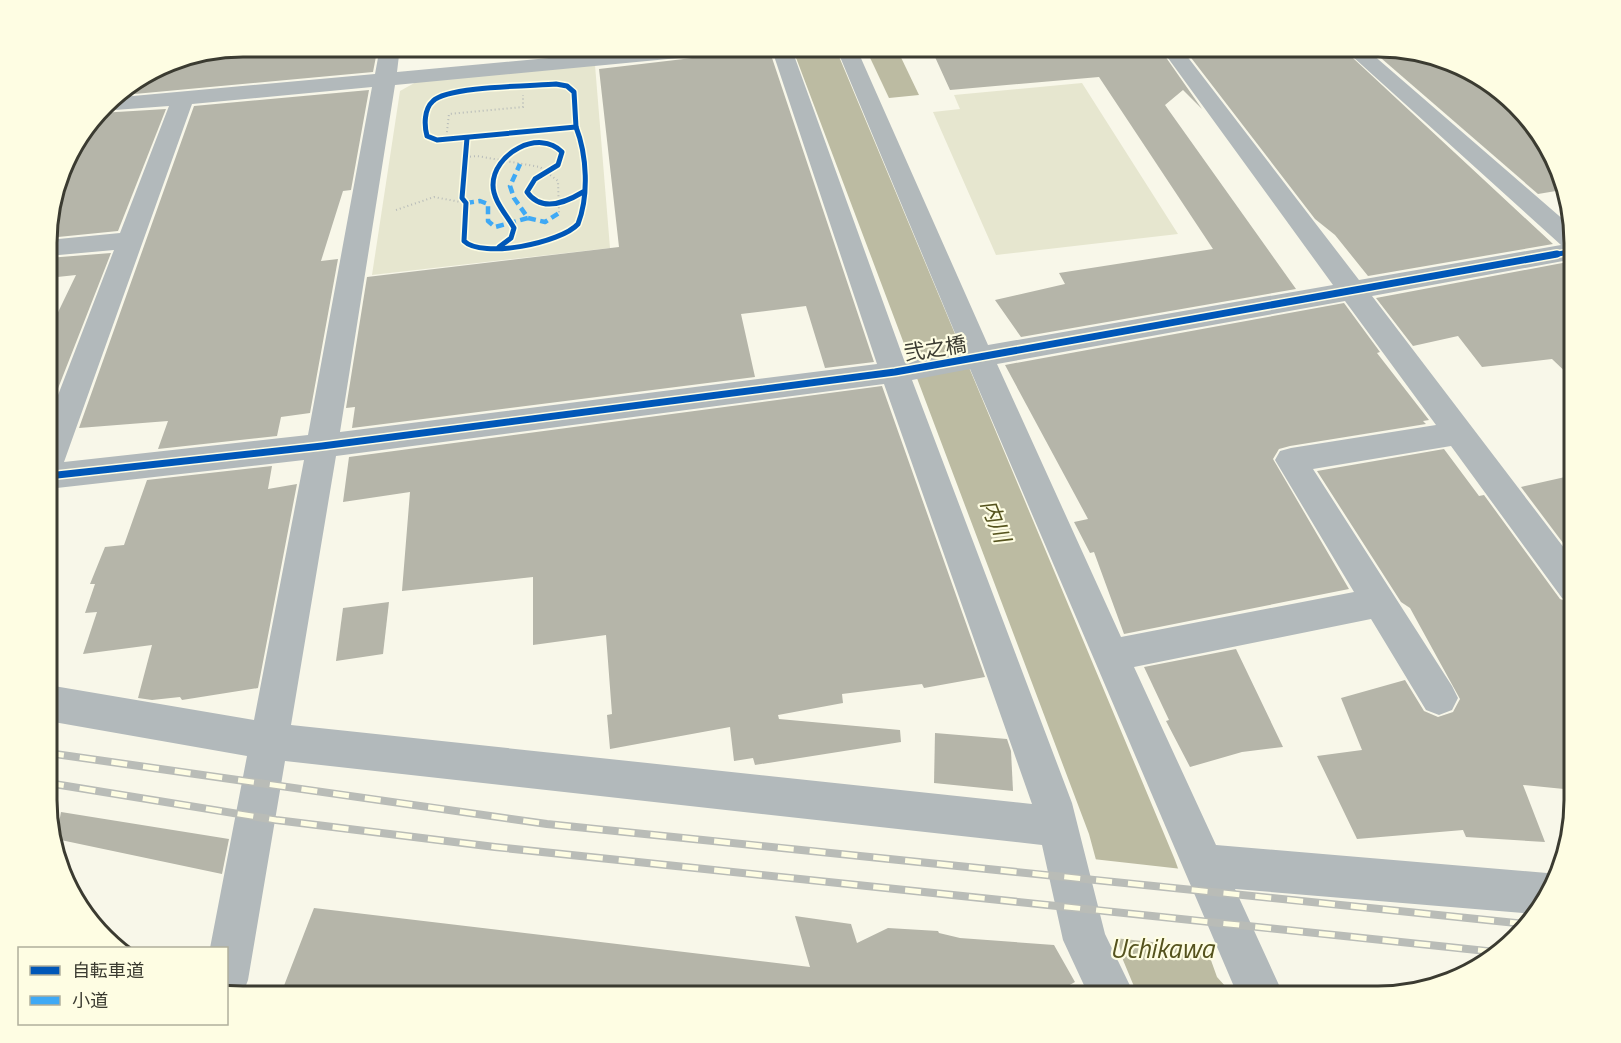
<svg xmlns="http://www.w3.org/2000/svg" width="1621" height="1043" font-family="'Titillium Web','Noto Sans JP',sans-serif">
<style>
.green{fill:#e6e6cf}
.water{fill:#bcbba2}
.pier{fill:#f8f7e9}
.building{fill:#b5b5a9}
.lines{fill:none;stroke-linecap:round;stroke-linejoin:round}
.path{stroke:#b7bbb9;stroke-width:2;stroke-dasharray:1 3;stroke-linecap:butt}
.minor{fill:#b2b9bb;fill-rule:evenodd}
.rail-casing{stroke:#b9bcb7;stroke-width:8}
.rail{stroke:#fefde3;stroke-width:5;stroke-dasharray:16;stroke-linecap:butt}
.quiet{stroke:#3fa9f5;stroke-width:4.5;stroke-dasharray:8 4.5;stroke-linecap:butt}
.cycleway-far1-casing{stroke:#fefde3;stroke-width:8}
.cycleway-casing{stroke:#fefde3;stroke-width:10}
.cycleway-far1{stroke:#0057b8;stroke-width:5}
.cycleway{stroke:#0057b8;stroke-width:7}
.labels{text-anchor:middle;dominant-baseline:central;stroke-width:4.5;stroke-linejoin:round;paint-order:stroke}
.street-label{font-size:21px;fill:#3b3b31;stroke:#fefde3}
.water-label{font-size:22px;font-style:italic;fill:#55531e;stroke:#fefde3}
.near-water-label{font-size:27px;font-style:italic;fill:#55531e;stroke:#fefde3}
.rim{fill:none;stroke:#3b3b31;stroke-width:3}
</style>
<rect width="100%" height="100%" fill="#f8f7e9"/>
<g class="green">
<path d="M595,65L610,248L372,275L400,91L418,81Z"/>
<path d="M1082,83L1178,234L996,255L933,112L960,109L954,95Z"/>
</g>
<g class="water">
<path d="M792,47H835L1175,860L1217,977L1234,996H1138L1123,960L1089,834Z"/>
<path d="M865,47H896L919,95L889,98Z"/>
</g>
<path class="pier" d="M1093,859L1182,869L1210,948L1114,938Z"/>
<g class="building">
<path d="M243,46H264L262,55L348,46H378L373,72L113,96L168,61Z"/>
<path d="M930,46H1158L1202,109L1183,90L1165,105L1296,289L1021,337L995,300L1065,284L1059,273L1213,249L1099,77L950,90Z"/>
<path d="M1182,46H1340L1553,244L1368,276L1335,235L1315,219Z"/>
<path d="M1367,46L1429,53L1487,79L1548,144L1562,190L1538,194Z"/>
<path d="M769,49L874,362L825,368L806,306L741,314L755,377L352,428L355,407L346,408L367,277L619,247L599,69Z"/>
<path d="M369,90L351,190L343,191L321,261L338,259L310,413L281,417L277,436L158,449L168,421L79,428L194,106Z"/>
<path d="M166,109L118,231L48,238V218L67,156L100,113Z"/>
<path d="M111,253L48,414V333L76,275L48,278V258Z"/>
<path d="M1573,261L1574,380L1552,359L1482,367L1458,336L1413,346L1376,298Z"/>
<path d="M1344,303L1380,352L1377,353L1429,420L1423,421L1426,424L1290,446L1279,449L1273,459L1349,589L1124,634L1094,552L1090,553L1074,522L1088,519L1005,365Z"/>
<path d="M882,386L985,677L924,688L922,684L842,694L843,703L778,715L779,719L900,730L901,742L755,765L753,758L734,761L730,727L610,749L607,715L612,714L606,635L533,645V577L402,591L410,492L343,502L349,457Z"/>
<path d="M1444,449L1479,496L1484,495L1560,599L1568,602L1574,611V790L1523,785L1545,842L1466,837L1463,830L1357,839L1317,756L1362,750L1341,698L1405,680L1424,711L1438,717L1453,712L1460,699L1410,608L1401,602L1317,471Z"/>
<path d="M272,466L268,489L297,484L258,688L182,700L180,697L152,700L138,698L152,645L83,654L97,612L85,613L95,584H90L105,547L124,545L147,480Z"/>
<path d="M1574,475V554L1572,555L1521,487Z"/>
<path d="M389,602L383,654L336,661L343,608Z"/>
<path d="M1236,649L1283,747L1242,752L1190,767L1166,721L1169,720L1144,667Z"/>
<path d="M935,733L1007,739L1011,751L1013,791L934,783Z"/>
<path d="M61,812L229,839L222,874L56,839Z"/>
<path d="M314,908L810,967L795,916L851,924L857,943L888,928L938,931L939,933L960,938L1054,945L1075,982L1050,996H280Z"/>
</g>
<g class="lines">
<g class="path">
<path d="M446,140L449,114L523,107V95"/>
<path d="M466,157L477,156L540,167L558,181L559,213"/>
<path d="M396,210L434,197L466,203"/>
</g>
<path class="minor" d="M380,47H400L397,72L668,47H741L738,51L731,53L395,85L340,432L877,364L771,47H791L904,360L962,350L836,47H856L988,345L1333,285L1160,47H1180L1359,280L1561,245L1342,47H1364L1573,228L1574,259L1372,296L1574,561V602L1562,598L1451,446L1313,469L1452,686L1458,698L1452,710L1439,715L1426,710L1371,619L1134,667L1216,845L1547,873L1553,875L1542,909L1536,914L1235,889L1284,996H1238L970,369L912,380L1072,803L1105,934L1135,996H1089L1063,940L1042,845L285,761L248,980L242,996L226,994V948H210L247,756L48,721V685L254,720L304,460L48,489V421L114,250L48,256V240L120,233L169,106L101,111L111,98L375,74ZM372,87L308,435L64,462L192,104ZM1345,301L1436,425L1291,448L1280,451L1275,460L1354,592L1121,637L997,364ZM884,384L1032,804L291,725L336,456Z"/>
<defs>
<g id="rail">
<path d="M48,753L547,824L1526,924"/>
<path d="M48,783L276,820L495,847L1496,952"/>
</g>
</defs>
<use href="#rail" class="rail-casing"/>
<use href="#rail" class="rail"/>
<g class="quiet">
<path d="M466,203L480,201L488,204V221L495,227L528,218L514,198L510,186L520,164"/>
<path d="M528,218L545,222L559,213"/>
</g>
<defs>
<g id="cycleway-far1">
<path d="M556,84L567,86L574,92L576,127L437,140L427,136C424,125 424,109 433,101C447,86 533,86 556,84Z"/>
<path d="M467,138L462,198L466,203L464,241C482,259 561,243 578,224C589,196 587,155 576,127"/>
<path d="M499,247L511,238L514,228C507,215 493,201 493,185C493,154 539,128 562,152L558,165L535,179L527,192C541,212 565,203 583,192"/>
<path d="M1548,256L1574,251"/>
</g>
<path id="cycleway" d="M48,476L322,446L895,372L1557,254"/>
</defs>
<use href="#cycleway-far1" class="cycleway-far1-casing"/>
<use href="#cycleway" class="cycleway-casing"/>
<use href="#cycleway-far1" class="cycleway-far1"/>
<use href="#cycleway" class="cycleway"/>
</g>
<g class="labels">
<g class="street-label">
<text transform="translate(935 348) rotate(-9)">弐之橋</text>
</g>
<g class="water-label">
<text transform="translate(996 521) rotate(69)">内川</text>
</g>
<g class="near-water-label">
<text x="1162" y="947">Uchikawa</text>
</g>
</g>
<path d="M0 0H1621V1043H0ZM243 57H1378A186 186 0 0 1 1564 243V800A186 186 0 0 1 1378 986H243A186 186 0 0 1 57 800V243A186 186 0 0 1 243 57Z" fill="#fefde3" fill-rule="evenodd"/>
<path class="rim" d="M243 57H1378A186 186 0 0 1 1564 243V800A186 186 0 0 1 1378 986H243A186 186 0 0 1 57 800V243A186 186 0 0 1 243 57Z"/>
<rect x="18" y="947" width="210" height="78" fill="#fefde3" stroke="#b0af9c" stroke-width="1.5"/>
<rect x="30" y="966" width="30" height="9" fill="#0057b8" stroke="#b0af9c" stroke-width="1.5"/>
<text x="72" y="977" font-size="18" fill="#3b3b31">自転車道</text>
<rect x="30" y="996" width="30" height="9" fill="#3fa9f5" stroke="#b0af9c" stroke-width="1.5"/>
<text x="72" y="1007" font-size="18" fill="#3b3b31">小道</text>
</svg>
